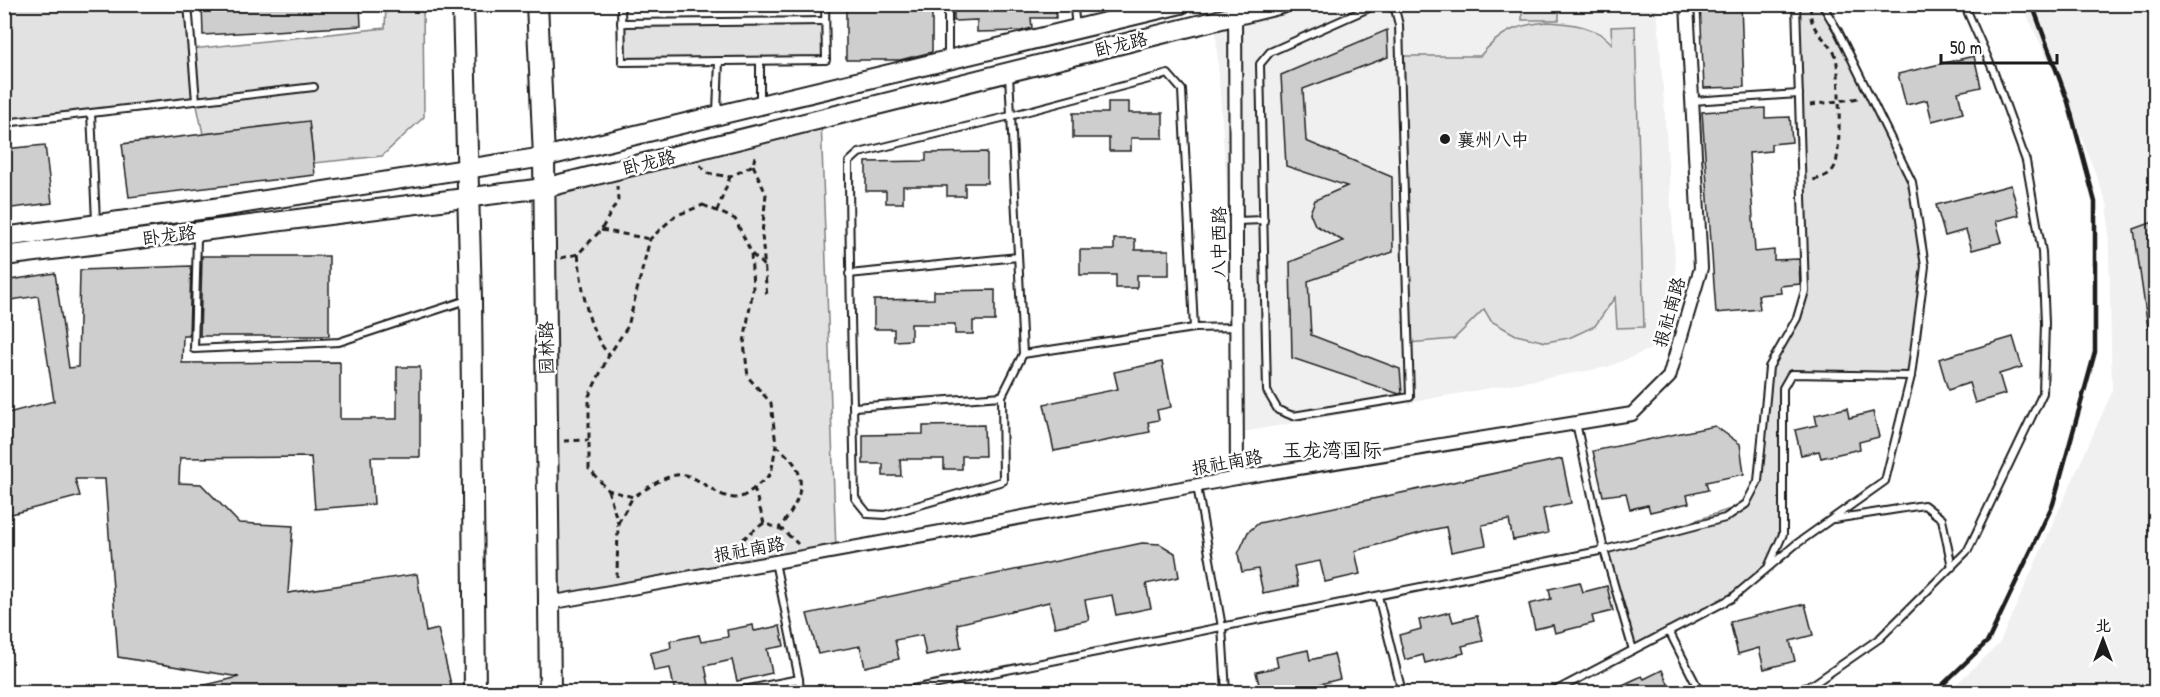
<svg xmlns="http://www.w3.org/2000/svg" width="2160" height="697" font-family="'Patrick Hand','LXGW WenKai TC',sans-serif">
<style>
.built{fill:#f0f0f0}
.green{fill:#e2e2e2;stroke:#7f7f7f;stroke-width:1.5}
.building{fill:#cecece;stroke:#1c1c1c;stroke-width:1.5}
.lines{fill:none;stroke-linecap:round;stroke-linejoin:round}
.service-casing{stroke:#1c1c1c;stroke-width:10}
.minor-casing{stroke:#1c1c1c;stroke-width:16}
.secondary-casing{stroke:#1c1c1c;stroke-width:22}
.primary-casing{stroke:#1c1c1c;stroke-width:24}
.path{stroke:#1c1c1c;stroke-width:3;stroke-dasharray:6 4.5;stroke-linecap:butt}
.service{stroke:#fff;stroke-width:6}
.minor{stroke:#fff;stroke-width:12}
.secondary{stroke:#fff;stroke-width:18}
.primary{stroke:#fff;stroke-width:20}
.rail{stroke:#1c1c1c;stroke-width:4.5}
.poi-dot{fill:#1c1c1c;stroke:#fff;stroke-width:2}
.labels{text-anchor:middle;dominant-baseline:central;stroke-width:5;stroke-linejoin:round;paint-order:stroke}
.street-label{font-size:18px;fill:#1c1c1c;stroke:#fff}
.poi-label{font-size:18px;fill:#1c1c1c;stroke:#fff;text-anchor:start}
.neighbourhood-label{font-size:20px;fill:#1c1c1c;stroke:#fff}
</style>
<rect width="100%" height="100%" fill="#fff"/>
<filter id="ink" filterUnits="userSpaceOnUse"><feTurbulence type="fractalNoise" baseFrequency=".0167" numOctaves="2"/><feDisplacementMap in="SourceGraphic" scale="12" xChannelSelector="R" yChannelSelector="G"/><feConvolveMatrix kernelMatrix="1 2 1 2 8 2 1 2 1" color-interpolation-filters="sRGB"/></filter>
<g filter="url(#ink)">
<g class="built">
<path d="M1214,5H1657L1676,273L1653,348L1608,367L1243,432Z"/>
<path d="M2022,5H2155V692H1948L1999,644L2112,392L2108,206L2068,102Z"/>
</g>
<g class="green">
<path d="M4,5H188L192,49L385,28L386,5H423L424,117L382,156L314,163L309,122L203,134L196,101L5,123Z"/>
<rect x="1522" y="5" width="37" height="15"/>
<path d="M1796,5H1822L1912,182L1925,266L1911,376L1791,374L1783,388V534L1767,569L1732,598L1633,650L1604,550L1746,504L1758,482L1769,367L1797,318L1805,291Z"/>
<path d="M825,21L826,60L622,62L621,23Z"/>
<path d="M1548,22C1570,23 1597,26 1612,44L1611,27L1635,26L1644,327L1617,328L1615,297L1595,326L1569,338L1546,342L1516,335L1491,321L1484,309L1454,339L1408,343L1400,56H1480C1501,31 1516,25 1548,22Z"/>
<path d="M821,119L836,551L549,603L544,188Z"/>
</g>
<g class="building">
<path d="M202,4H360L361,26L203,35Z"/>
<path d="M846,4H932V52L900,60H846Z"/>
<path d="M954,4H1055L1056,18H1031L1032,28L1021,31L977,32V20L954,21Z"/>
<path d="M1700,4H1741L1744,87L1704,88Z"/>
<path d="M1387,30L1388,57L1303,89L1306,141L1392,177L1393,252L1308,281L1311,335L1400,369L1402,393L1399,394L1292,358L1290,262L1343,241L1315,225L1310,213L1315,200L1347,186L1286,166L1281,75Z"/>
<path d="M1974,56L1981,87L1958,92L1963,113L1932,121L1927,100L1906,105L1898,74Z"/>
<path d="M1108,102H1129V113H1163V138H1131V151H1109V138H1073V113H1108Z"/>
<path d="M1765,108V118L1790,117L1792,142L1771,144V151L1749,153L1755,252L1774,250V260L1799,259L1800,284L1780,286L1781,293L1758,295L1760,309L1716,313L1702,112Z"/>
<path d="M309,121L315,175L129,197L122,144Z"/>
<path d="M45,145L52,203L4,209V149Z"/>
<path d="M987,152V183H965V196H947V186H903V203H886V191H866V162L926,161V153Z"/>
<path d="M2011,185L2019,215L1996,221L2002,242L1972,250L1966,230L1945,236L1936,205Z"/>
<path d="M2156,221V328H2148L2134,229Z"/>
<path d="M1114,239H1135V250H1169V275H1137V288H1116V275H1080V250H1114Z"/>
<path d="M202,256H329V336H200Z"/>
<path d="M191,266L189,336H183L182,363L340,362V419H397V367H420V457H371L374,504L315,509L311,457L180,458L179,483L201,484L239,523L293,526L288,593L417,574L426,632L438,629L453,693H193V688L239,677L118,657L105,479H75L80,496L4,516V414L54,401L38,296L4,301V281L55,273L69,368L78,367L80,270Z"/>
<path d="M995,290V321H973V334H955V324H911V340L894,341V329H874V300L934,299V291Z"/>
<path d="M2013,337L2022,367L1999,374L2005,394L1975,403L1969,383L1948,390L1939,359Z"/>
<path d="M1162,362L1171,407L1157,410L1159,420L1148,422L1150,432L1054,451L1044,404L1118,389L1114,372Z"/>
<path d="M1847,408L1849,418L1873,412L1879,437L1859,442L1860,449L1821,458L1819,451L1801,455L1795,430L1817,425L1815,415Z"/>
<path d="M984,425L985,456H962V469H944V459H900L901,476H883V464H863V435L923,434V426Z"/>
<path d="M1715,426L1740,444L1744,474L1706,482L1708,490L1687,495L1689,503L1650,512L1648,505L1630,509L1626,493L1603,496L1593,451Z"/>
<path d="M1562,459L1571,503L1543,509L1548,533L1513,540L1509,520L1482,525L1486,545L1451,552L1446,527L1431,530L1355,551L1360,574L1325,582L1320,561L1294,566L1298,586L1263,593L1258,569L1242,572L1238,554L1248,532L1259,523Z"/>
<path d="M1142,543L1160,544L1175,553L1179,577L1146,584L1151,608L1116,615L1112,595L1085,600L1089,620L1055,627L1049,602L957,624L961,648L926,655L922,635L895,640L899,659L865,667L860,646L818,654L807,614Z"/>
<path d="M1580,582L1583,592L1607,586L1613,611L1592,616L1594,623L1555,633L1553,625L1535,629L1529,604L1551,599L1549,589Z"/>
<path d="M1805,604L1813,635L1790,641L1795,661L1764,669L1759,648L1738,654L1730,622Z"/>
<path d="M1450,612L1453,622L1477,616L1483,641L1462,646L1464,653L1425,663L1423,655L1405,660L1399,635L1421,629L1419,620Z"/>
<path d="M753,625L754,631L780,626L784,646L767,649L772,673L737,681L732,660L705,666L709,685L675,692L670,668L654,671L650,653L671,648L670,641L699,635L701,642L728,637L727,630Z"/>
<path d="M1308,650L1310,660L1334,654L1340,679L1320,684L1322,693H1261L1256,672L1278,667L1276,657Z"/>
<path d="M1662,670L1672,693H1605L1642,676L1644,679Z"/>
</g>
<g class="lines">
<defs>
<g id="service">
<path d="M188,4L196,101"/>
<path d="M621,4L622,62L826,60L825,4"/>
<path d="M1378,4L1270,52L1260,64L1267,391L1278,410L1293,416L1410,397L1399,25L1395,9L1382,4"/>
<path d="M621,23L825,21"/>
<path d="M1076,28L1074,9L1086,4"/>
<path d="M948,58V4"/>
<path d="M760,61V104"/>
<path d="M1009,75L1023,354L1002,396L1003,481L885,515L868,514L855,498C853,386 849,274 849,162L859,153L1010,116L1168,74L1182,90L1194,328"/>
<path d="M1692,101L1799,94"/>
<path d="M717,112L719,61"/>
<path d="M91,113L314,87"/>
<path d="M4,123L91,113L96,221"/>
<path d="M1236,221L1264,220"/>
<path d="M197,238L194,349L339,342L467,300"/>
<path d="M849,274L1018,257"/>
<path d="M1023,354L1194,328L1237,327"/>
<path d="M854,407L1002,396"/>
<path d="M1576,423L1604,550L1725,518L1746,504L1758,481L1769,367L1797,318L1805,291L1796,4"/>
<path d="M1197,486L1222,627L1226,692"/>
<path d="M1834,519L1924,505L1942,519L1952,567"/>
<path d="M1769,565L1783,534V388L1791,374L1911,376"/>
<path d="M1378,596L1402,692"/>
<path d="M1669,631L1700,692"/>
<path d="M799,679L800,692"/>
<path d="M733,692L799,679L775,562"/>
<path d="M898,692L1604,550L1633,650"/>
<path d="M1553,692L1732,598L1795,545L1885,481L1911,376L1925,266L1912,182L1838,31L1822,4"/>
<path d="M1795,692L1815,683L1880,638L1968,550L2043,393L2045,323L2042,252L2026,161L1993,70L1964,4"/>
</g>
<g id="minor">
<path d="M1235,4L1237,478"/>
<path d="M549,603L1237,478L1632,414L1669,377L1701,268L1687,4"/>
</g>
<g id="secondary">
<path d="M4,237L214,208L544,157L1181,4"/>
<path d="M4,256L544,188L1282,4"/>
</g>
<g id="primary">
<path d="M463,4L471,299L475,692"/>
<path d="M537,4L544,157L550,692"/>
</g>
</defs>
<use href="#service" class="service-casing"/>
<use href="#minor" class="minor-casing"/>
<use href="#secondary" class="secondary-casing"/>
<use href="#primary" class="primary-casing"/>
<g class="path">
<path d="M1811,6C1807,34 1832,39 1836,58C1840,73 1841,154 1835,166C1831,175 1821,179 1812,180"/>
<path d="M1810,105L1860,98"/>
<path d="M700,165L707,173L730,177L753,165L756,152"/>
<path d="M753,165L766,194L762,234L767,298"/>
<path d="M703,205L735,219L751,252L753,288L744,343L748,377L771,403L776,445L771,474C762,481 754,489 745,495C726,507 704,479 685,475C668,472 647,489 633,497L608,490L589,469V396L609,355L628,326L650,239L675,216Z"/>
<path d="M717,211L730,177"/>
<path d="M601,230L650,239"/>
<path d="M578,254C583,290 585,326 609,355"/>
<path d="M752,254L764,266"/>
<path d="M561,258L578,254L601,230L618,200L617,186"/>
<path d="M564,441L589,440"/>
<path d="M776,445C781,450 788,456 793,462C810,485 794,510 779,528"/>
<path d="M754,488L764,523"/>
<path d="M608,490L618,523L617,577"/>
<path d="M618,523L633,497"/>
<path d="M731,557C737,542 751,532 764,523L783,530L798,544"/>
</g>
<use href="#service" class="service"/>
<use href="#minor" class="minor"/>
<use href="#secondary" class="secondary"/>
<use href="#primary" class="primary"/>
<path class="rail" d="M1935,692L1988,641L2053,504L2095,352V202L2068,102L2032,4"/>
</g>
</g>
<circle class="poi-dot" cx="1445" cy="139" r="6"/>
<g class="labels">
<g class="street-label">
<text transform="translate(1121 44) rotate(-14)">卧龙路</text>
<text transform="translate(649 162) rotate(-14)">卧龙路</text>
<text transform="translate(169 235) rotate(-7)">卧龙路</text>
<text transform="translate(1218 242) rotate(-90)">八中西路</text>
<text transform="translate(1669 312) rotate(-74)">报社南路</text>
<text transform="translate(546 348) rotate(-91)">园林路</text>
<text transform="translate(1227 462) rotate(-10)">报社南路</text>
<text transform="translate(749 549) rotate(-10)">报社南路</text>
</g>
<g class="poi-label">
<text x="1457" y="139">襄州八中</text>
</g>
<g class="neighbourhood-label">
<text x="1332" y="449">玉龙湾国际</text>
</g>
</g>
<rect width="2160" height="697" fill="none" stroke="#fff" stroke-width="24"/>
<rect x="12" y="12" width="2136" height="673" fill="none" stroke="#1c1c1c" stroke-width="2" filter="url(#ink)"/>
<g transform="translate(2103 640)" stroke="#ffffff" stroke-width="4.5" paint-order="stroke">
<path d="M0-4.5L10 22L0 15L-10 22Z" fill="#1c1c1c"/>
<text y="-9" font-size="16" font-weight="bold" text-anchor="middle" fill="#1c1c1c">北</text>
</g>
<path d="M1941 54v9h116v-9" fill="none" stroke="#1c1c1c" stroke-width="3"/>
<text x="1950" y="54" font-size="18" fill="#1c1c1c" stroke="#ffffff" stroke-width="4.5" paint-order="stroke">50 m</text>
</svg>
